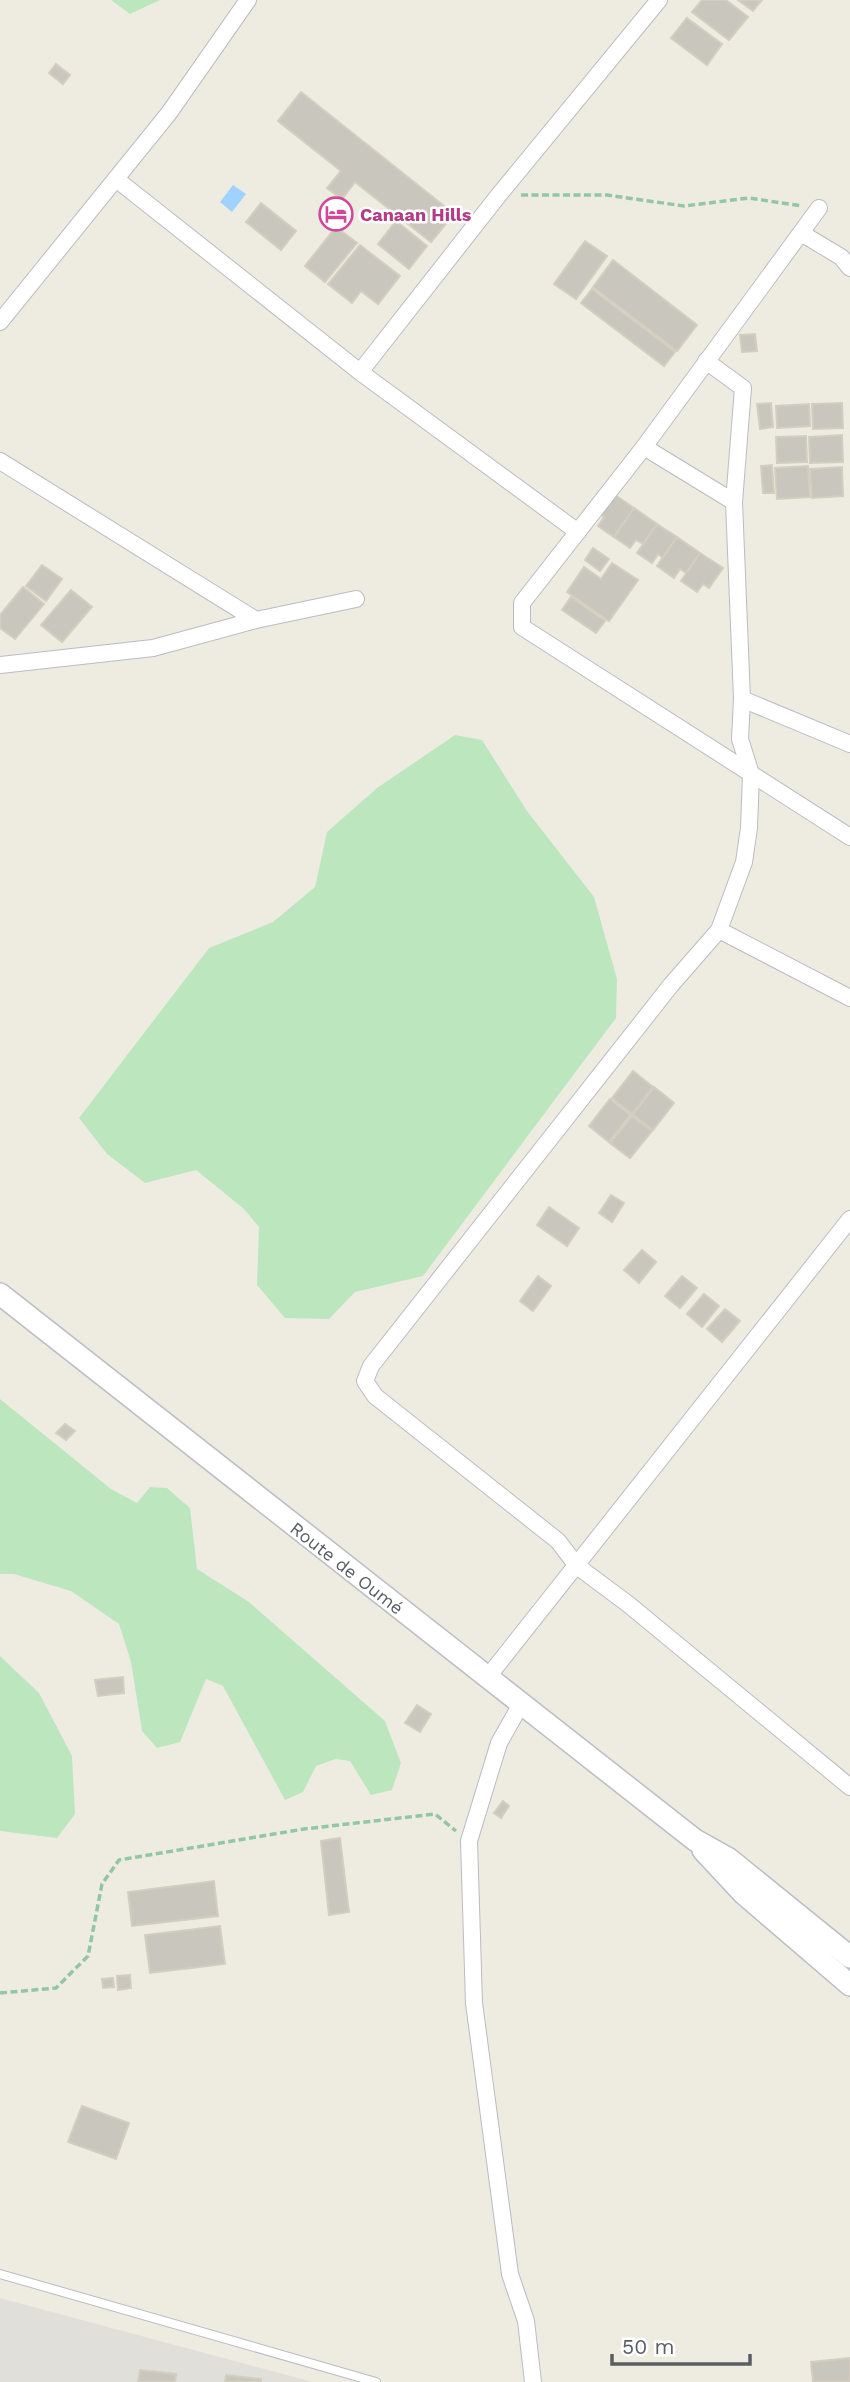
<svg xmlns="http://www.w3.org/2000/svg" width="850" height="2382" font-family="'Work Sans',sans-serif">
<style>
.industrial{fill:#e1dfd9}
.green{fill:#bce7be}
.water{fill:#a0d2ff}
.building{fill:#c9c6be;stroke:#d3cebf;stroke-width:2}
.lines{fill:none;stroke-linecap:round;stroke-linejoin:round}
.service-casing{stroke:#b9bcc1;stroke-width:10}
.minor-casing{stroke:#b9bcc1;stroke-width:18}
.secondary-casing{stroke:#babdc4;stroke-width:24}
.path{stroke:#93c6a4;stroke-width:3.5;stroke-dasharray:7 3.5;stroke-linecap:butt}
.service{stroke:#fff;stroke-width:8}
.minor{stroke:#fff;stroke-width:16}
.secondary{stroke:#fff;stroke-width:21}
.labels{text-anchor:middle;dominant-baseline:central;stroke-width:5;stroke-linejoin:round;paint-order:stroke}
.hotel-label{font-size:18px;font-weight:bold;fill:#b23c85;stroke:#fff;text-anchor:start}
.street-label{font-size:18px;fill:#5a5e63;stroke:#fff}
</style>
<rect width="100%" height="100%" fill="#eeece1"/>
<path class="industrial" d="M0,2298L313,2382H0Z"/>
<g class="green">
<path d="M111,0H160L130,14Z"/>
<path d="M455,735L482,740L527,811L594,897L617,979L616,1018L423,1276L355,1292L329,1319L285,1318L257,1285L259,1227L244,1209L196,1170L145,1183L107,1154L79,1118L209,948L273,922L315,887L327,832L377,788Z"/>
<path d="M0,1399L111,1489L137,1503L150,1487L167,1488L190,1508L197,1569L249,1602L385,1721L401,1763L392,1790L371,1795L350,1761L336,1759L316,1766L303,1792L285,1800L223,1686L206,1679L180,1742L157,1748L142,1731L131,1662L119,1624L71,1591L14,1574H0Z"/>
<path d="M0,1656L39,1693L72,1756L75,1814L57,1838L0,1831Z"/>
</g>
<path class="water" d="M233,185L246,194L232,212L220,202Z"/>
<g class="building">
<path d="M702,0H726L748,17L729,40L692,12Z"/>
<path d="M738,0H762L753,11Z"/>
<path d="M687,18L722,44L707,65L671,38Z"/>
<path d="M56,64L70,75L63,84L49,73Z"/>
<path d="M301,92L454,214L431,242L355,182L342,199L327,188L341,171L278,121Z"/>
<path d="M261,203L296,231L281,250L246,222Z"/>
<path d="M396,221L427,246L409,269L378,244Z"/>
<path d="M336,227L357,243L325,282L305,266Z"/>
<path d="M585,241L607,256L576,299L554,284Z"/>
<path d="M360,245L400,276L378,304L361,291L352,303L328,284Z"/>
<path d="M613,260L697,325L677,351L593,287Z"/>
<path d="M592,289L675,352L664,366L581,303Z"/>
<path d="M755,334L757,351L742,352L740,335Z"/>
<path d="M771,403L773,427L760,429L757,404Z"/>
<path d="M842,403L843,428L813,429L812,404Z"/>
<path d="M809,404L810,426L777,428L776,406Z"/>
<path d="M842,435L843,462L810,463L809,437Z"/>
<path d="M806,436L807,462L777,463L776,437Z"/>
<path d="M772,465L774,493H763L761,466Z"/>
<path d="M808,466L810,497L777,499L775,468Z"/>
<path d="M842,467L843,496L812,498L810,469Z"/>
<path d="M612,493L634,508L614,537L598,526L604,517L598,513Z"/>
<path d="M634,508L657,524L643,544L636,540L630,548L614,537Z"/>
<path d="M657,524L677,537L663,558L658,554L652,563L637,553Z"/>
<path d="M677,537L700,553L686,573L680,569L674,578L657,566Z"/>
<path d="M593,548L609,559L600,571L585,560Z"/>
<path d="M700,553L723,568L709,588L703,584L697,592L681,581Z"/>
<path d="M612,563L638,580L609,621L567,592L584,567L601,579Z"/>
<path d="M42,565L62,579L46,601L26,586Z"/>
<path d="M23,587L44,604L15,639L0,628V615Z"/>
<path d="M71,590L92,607L62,642L41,625Z"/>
<path d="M571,597L605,621L596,633L562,610Z"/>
<path d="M633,1071L653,1087L632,1114L612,1098Z"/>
<path d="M654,1087L674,1103L653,1130L633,1115Z"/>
<path d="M610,1099L630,1115L609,1142L589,1126Z"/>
<path d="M632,1116L652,1131L630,1158L610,1143Z"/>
<path d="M611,1195L624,1203L612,1222L599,1213Z"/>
<path d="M549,1207L579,1228L567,1246L537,1225Z"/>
<path d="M642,1250L656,1262L639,1283L624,1270Z"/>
<path d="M538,1276L551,1286L533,1311L520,1301Z"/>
<path d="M682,1276L697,1288L680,1308L665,1296Z"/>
<path d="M704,1294L719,1306L702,1327L687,1314Z"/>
<path d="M725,1309L740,1321L722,1342L707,1329Z"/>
<path d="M65,1424L75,1431L66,1440L56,1433Z"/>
<path d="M123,1677L124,1693L98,1696L95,1680Z"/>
<path d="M417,1705L431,1714L420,1732L405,1723Z"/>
<path d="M503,1801L509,1806L501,1818L494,1813Z"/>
<path d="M340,1838L349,1912L329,1915L321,1841Z"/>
<path d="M214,1881L218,1916L132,1926L128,1892Z"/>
<path d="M220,1926L225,1964L150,1973L145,1935Z"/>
<path d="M130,1975L131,1988L118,1990L117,1976Z"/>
<path d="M113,1978L114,1987L103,1988L102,1979Z"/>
<path d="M82,2106L129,2123L116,2159L68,2142Z"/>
<path d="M850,2358V2382H813L811,2362Z"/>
<path d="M140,2370L176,2374L175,2382H138Z"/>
<path d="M226,2375L261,2379V2382H225Z"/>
</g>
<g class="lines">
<defs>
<path id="service" d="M0,2274L376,2382"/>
<g id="minor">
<path d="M116,179L360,372L578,532"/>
<path d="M819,208L644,447L522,603V627L850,837"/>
<path d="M801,233L841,257L850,268"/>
<path d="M0,322L169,113L248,0"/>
<path d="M706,361L743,388L734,502L742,699L740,739L751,774L749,828L744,862L719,930L671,985L371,1366L365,1381L375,1396L558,1541L577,1566L628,1604L850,1787"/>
<path d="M360,372L498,196L659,0"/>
<path d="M644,447L734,502"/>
<path d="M0,461L256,620"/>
<path d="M0,665L153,648L256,620L356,599"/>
<path d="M742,699L850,744"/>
<path d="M719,930L850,998"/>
<path d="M487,1678L850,1219"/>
<path d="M521,1704L499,1743L469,1841L474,2003L510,2274L526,2321L533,2382"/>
</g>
<g id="secondary">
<path d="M0,1294L695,1840L729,1859L850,1957"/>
<path d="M703,1850L744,1894L850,1985"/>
</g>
</defs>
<use href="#service" class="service-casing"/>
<use href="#minor" class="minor-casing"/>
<use href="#secondary" class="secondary-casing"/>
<g class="path">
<path d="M521,195H607L684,206L749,198L802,206"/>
<path d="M0,1993L56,1988L88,1956L102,1884L119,1860L304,1829L435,1814L456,1831"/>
</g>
<use href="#service" class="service"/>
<use href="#minor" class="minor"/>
<use href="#secondary" class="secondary"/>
</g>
<defs>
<symbol id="hotel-ring" viewBox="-11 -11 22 22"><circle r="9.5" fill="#fff" stroke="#d1479c" stroke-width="1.5"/><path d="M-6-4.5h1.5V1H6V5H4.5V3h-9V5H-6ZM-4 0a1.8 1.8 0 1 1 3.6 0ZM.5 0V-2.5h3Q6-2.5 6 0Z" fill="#d1479c"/></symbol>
</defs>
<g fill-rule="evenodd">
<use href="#hotel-ring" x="317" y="195" width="38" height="38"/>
</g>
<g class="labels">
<g class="hotel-label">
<text x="360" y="214">Canaan Hills</text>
</g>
<g class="street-label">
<text transform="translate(347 1568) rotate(38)">Route de Oumé</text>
</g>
</g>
<path d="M612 2354v10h138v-10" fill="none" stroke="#5a5e63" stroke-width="3.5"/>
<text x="622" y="2354" font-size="21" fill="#5a5e63" stroke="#ffffff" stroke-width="5" paint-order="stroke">50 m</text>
</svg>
